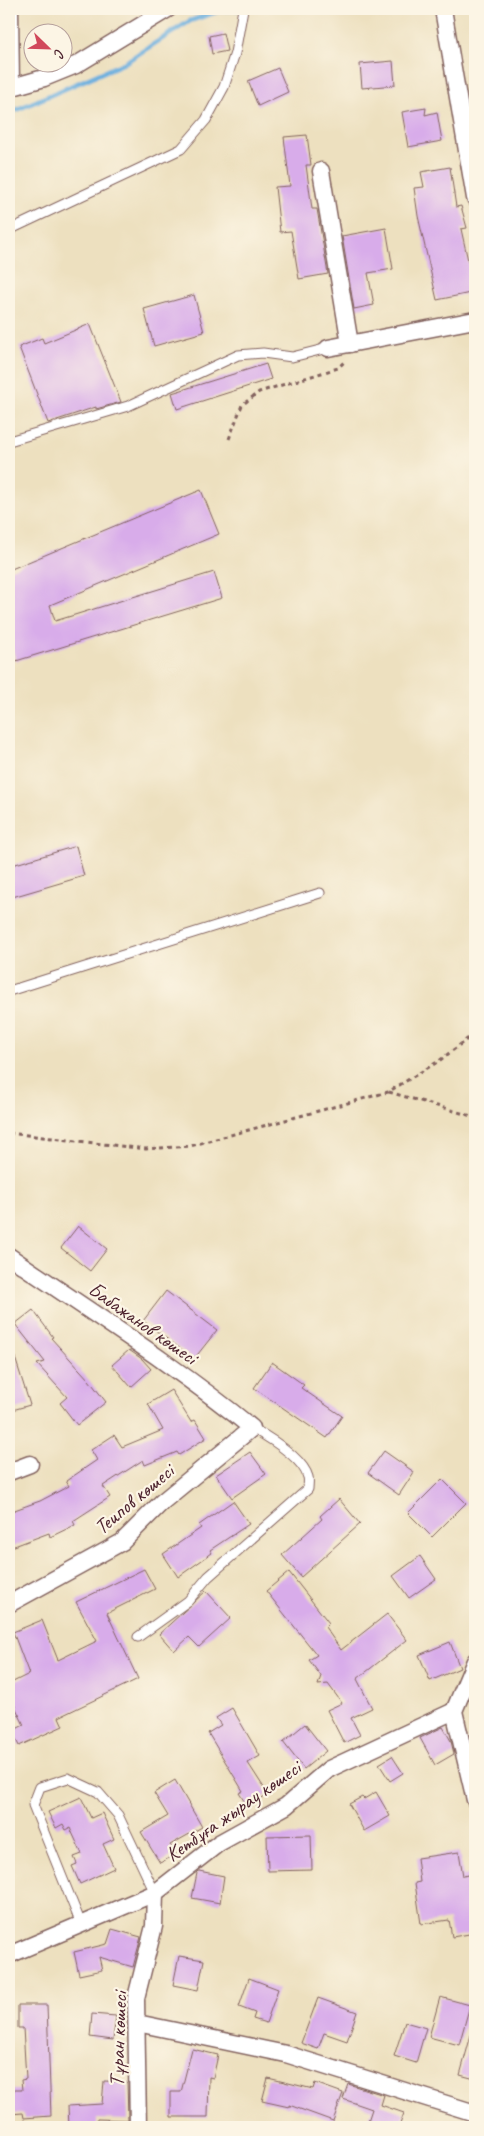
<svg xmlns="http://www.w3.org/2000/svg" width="484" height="2136" font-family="Caveat,sans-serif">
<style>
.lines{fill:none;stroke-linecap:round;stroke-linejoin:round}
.stream{stroke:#68adde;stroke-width:5}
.building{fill:#d8acea}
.service-casing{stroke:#83635f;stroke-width:11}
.minor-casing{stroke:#83635f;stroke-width:19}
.path{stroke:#83635f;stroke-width:3;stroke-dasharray:4 4;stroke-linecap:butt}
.service{stroke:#fff;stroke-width:9}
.minor{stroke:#fff;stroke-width:16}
.labels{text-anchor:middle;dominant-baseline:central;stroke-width:4.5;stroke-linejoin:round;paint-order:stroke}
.street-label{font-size:21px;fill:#4a1f2b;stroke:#fcf5e5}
</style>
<rect width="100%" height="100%" fill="#fcf5e5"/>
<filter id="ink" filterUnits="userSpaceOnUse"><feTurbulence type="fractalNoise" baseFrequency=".02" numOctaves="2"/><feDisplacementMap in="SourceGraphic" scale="10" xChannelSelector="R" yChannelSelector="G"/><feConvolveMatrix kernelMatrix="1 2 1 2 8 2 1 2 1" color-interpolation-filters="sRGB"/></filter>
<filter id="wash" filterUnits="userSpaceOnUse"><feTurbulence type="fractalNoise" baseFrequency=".0096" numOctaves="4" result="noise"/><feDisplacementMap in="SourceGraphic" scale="20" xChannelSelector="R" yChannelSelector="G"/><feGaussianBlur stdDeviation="1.12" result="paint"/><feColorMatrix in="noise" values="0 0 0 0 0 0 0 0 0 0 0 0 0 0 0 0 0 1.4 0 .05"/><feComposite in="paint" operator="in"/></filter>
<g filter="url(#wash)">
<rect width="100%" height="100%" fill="#ede0bf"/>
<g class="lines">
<path class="stream" d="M9,113L124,63L190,21L219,11L243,9"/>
</g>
<g id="blocks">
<g class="building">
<path d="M223,33L227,51L212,54L209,36Z"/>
<path d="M393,61L395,85L362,88L360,64Z"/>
<path d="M278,68L288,92L258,106L248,81Z"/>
<path d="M426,108L425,115L437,112L442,141L408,147L402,112Z"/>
<path d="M307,135L311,165H306L312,209H317L328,274L299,279L291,231L280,232L275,187L290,186L284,137Z"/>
<path d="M450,167L456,207L461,206L467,228L461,229L475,292L437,300L418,216L414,188L424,187L421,172Z"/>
<path d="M386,228L393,269L368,273L374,305L354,309L342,236Z"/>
<path d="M194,295L204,332L154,346L144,309Z"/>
<path d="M90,324L121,402L96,409V407L48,423L19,347L42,338L44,343Z"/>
<path d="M266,364L271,379L177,409L172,393Z"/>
<path d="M201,490L219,534L50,605L55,621L214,572L222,598L16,661L9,635V570Z"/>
<path d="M76,846L84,876L9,898V866Z"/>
<path d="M78,1226L107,1249L90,1271L61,1248Z"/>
<path d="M166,1291L217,1330L194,1359L143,1321Z"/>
<path d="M33,1310L53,1337L51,1338L89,1380L106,1402L77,1425L60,1403L67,1397L37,1364L45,1362L15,1324Z"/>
<path d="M12,1348L30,1405L9,1411V1349Z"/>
<path d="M129,1350L142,1359L151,1369L131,1387L112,1365Z"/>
<path d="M272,1362L304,1385L301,1388L342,1416L327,1438L254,1388Z"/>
<path d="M171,1390L191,1422L195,1420L206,1438L179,1455L177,1452L145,1465L143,1460L103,1486L110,1497L73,1521L75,1525L50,1537L49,1533L9,1548V1512L40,1501L69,1486L66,1481L97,1460L91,1450L114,1435L122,1447L163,1430L148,1404Z"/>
<path d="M384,1451L414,1472L399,1495L368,1473Z"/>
<path d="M250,1452L266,1474L232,1498L216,1475Z"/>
<path d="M442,1479L466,1503L432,1537L408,1513Z"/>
<path d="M339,1499L360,1524L301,1577L282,1555L322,1519L320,1516Z"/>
<path d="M233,1501L249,1524L210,1550L212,1553L178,1577L163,1554L201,1528L199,1525Z"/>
<path d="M420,1556L436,1579L409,1598L393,1576Z"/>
<path d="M144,1569L155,1589L107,1613L138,1679L59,1717L63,1726L19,1746L12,1731L24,1725L9,1694V1684L29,1674L13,1632L42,1620L58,1660L97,1641L76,1602Z"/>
<path d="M289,1572L329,1623L325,1627L341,1650L387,1614L407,1640L357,1679L372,1708L351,1718L360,1735L344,1743L327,1710L342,1703L328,1684L318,1685L321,1676L309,1660L317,1655L266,1591Z"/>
<path d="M206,1591L231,1618L199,1647L189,1637L174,1651L159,1634Z"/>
<path d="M450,1642L460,1668L430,1681L419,1655Z"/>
<path d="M232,1708L260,1756L248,1763L268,1794L248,1807L239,1793L243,1791L208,1733L221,1725L216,1718Z"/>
<path d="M305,1724L326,1751L304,1769L283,1742Z"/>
<path d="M443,1727L451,1741L454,1754L435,1765L420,1738Z"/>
<path d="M392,1756L403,1773L390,1781L379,1764Z"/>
<path d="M175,1780L202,1827L170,1845L176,1854L160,1863L141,1832L168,1816L154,1793Z"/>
<path d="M376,1792L390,1816L364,1831L349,1804L362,1797L364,1799Z"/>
<path d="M81,1797L91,1818L102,1813L114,1839L103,1844L114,1868L80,1884L72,1866L77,1864L74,1857L82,1854L70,1828L66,1830L63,1824L56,1828L48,1812Z"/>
<path d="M311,1835L312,1870L268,1871L267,1836Z"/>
<path d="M459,1852L463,1876L475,1874V1896H473L475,1933L452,1937L449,1920L421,1924L415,1883L420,1882L417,1858Z"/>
<path d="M199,1871L224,1876L220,1903L192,1898L197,1873Z"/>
<path d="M112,1929L141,1937L133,1967L99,1957L102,1970L79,1975L74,1952L107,1944Z"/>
<path d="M179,1956L204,1960L198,1990L173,1985Z"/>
<path d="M249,1978L278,1989L266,2023L253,2019L255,2013L239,2007Z"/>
<path d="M440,1997L470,2005L459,2045L429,2037Z"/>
<path d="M318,1998L357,2012L347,2041L324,2033L318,2049L301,2043Z"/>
<path d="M18,2005H47L51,2116L24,2118L23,2113L9,2114V2090H22L21,2080L26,2079L23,2028H18Z"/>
<path d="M92,2014L116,2016L113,2040L90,2037Z"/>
<path d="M405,2022L426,2028L416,2063L394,2056Z"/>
<path d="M471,2035H475V2079L460,2075Z"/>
<path d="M192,2049L218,2055L213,2078L209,2077L208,2117H171V2092H181Z"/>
<path d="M268,2078L313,2089L315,2083L343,2093L333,2121L289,2105V2107L262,2101Z"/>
<path d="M104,2081L127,2082L128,2120L97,2119V2127H69L68,2106L102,2104Z"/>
<path d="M348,2084L384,2095L381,2105L404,2113L399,2127H366L372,2109L343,2099Z"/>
</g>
</g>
</g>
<g filter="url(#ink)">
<use href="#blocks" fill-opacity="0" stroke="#83635f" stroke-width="1"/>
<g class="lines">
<defs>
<g id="service">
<path d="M9,230L181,149L206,120L224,87L235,53L243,9"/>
<path d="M9,441L128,406L238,355L263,353L292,357L328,348"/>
<path d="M9,991L320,893"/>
<path d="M138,1637L188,1601L208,1577L308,1489C308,1486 309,1480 308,1477C303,1458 268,1437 252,1428"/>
<path d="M81,1924L33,1805L40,1787L68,1778L98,1792L118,1815L155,1893"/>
</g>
<g id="minor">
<path d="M10,9L11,87"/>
<path d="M443,9L475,198"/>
<path d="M9,88L44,78L76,65L168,9"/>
<path d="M321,171L350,344"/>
<path d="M328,348L475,320"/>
<path d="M9,1256C90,1312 175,1365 252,1428L162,1502L122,1542L9,1604"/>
<path d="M9,1472L30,1464"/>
<path d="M475,1661L454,1711L475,1800"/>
<path d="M9,1955L155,1893L219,1843L286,1806L329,1769L454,1711"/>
<path d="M137,2023L286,2054L475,2113"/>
<path d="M138,2127L136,1998L154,1926L155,1893"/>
</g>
</defs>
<use href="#service" class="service-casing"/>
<use href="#minor" class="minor-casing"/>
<g class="path">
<path d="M229,439L242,405L259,392L338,368L344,362"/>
<path d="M389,1092L475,1117"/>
<path d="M9,1133L146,1149L190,1146L388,1092L439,1061L475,1033"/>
</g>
<use href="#service" class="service"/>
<use href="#minor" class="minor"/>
</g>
</g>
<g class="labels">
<g class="street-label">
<text transform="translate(143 1323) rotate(35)">Бабажанов көшесі</text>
<text transform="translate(134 1499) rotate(-40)">Теипов көшесі</text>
<text transform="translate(233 1811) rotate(-35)">Кетбұға жырау көшесі</text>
<text transform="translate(118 2039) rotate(-88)">Тұран көшесі</text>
</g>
</g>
<rect width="484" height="2136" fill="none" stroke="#fcf5e5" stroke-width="30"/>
<g transform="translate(48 48) rotate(113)"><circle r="24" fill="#fcf5e5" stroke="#b59f9b"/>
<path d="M0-4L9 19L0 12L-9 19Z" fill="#d1495b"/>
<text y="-8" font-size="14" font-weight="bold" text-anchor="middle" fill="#4a1f2b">С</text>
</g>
</svg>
